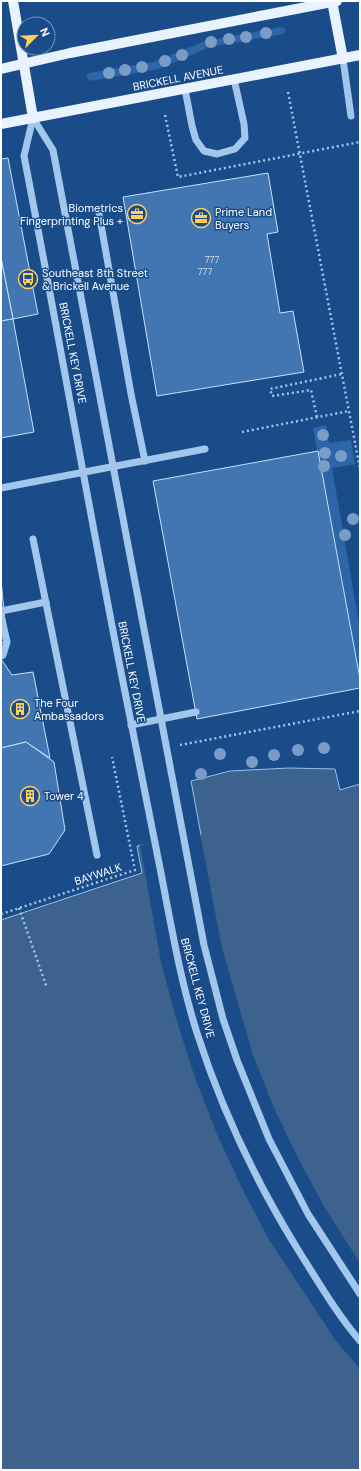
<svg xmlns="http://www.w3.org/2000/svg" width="361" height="1471" font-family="'DM Sans',sans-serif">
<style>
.green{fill:#2c66a8}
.water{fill:#3d628e;stroke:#95c1ef}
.pier{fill:#194c89}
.building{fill:#4276b2;stroke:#c8e0fa}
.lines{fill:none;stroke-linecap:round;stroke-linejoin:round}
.path{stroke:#a3c6ed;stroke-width:2.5;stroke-dasharray:2 3;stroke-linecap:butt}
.minor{stroke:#a3c6ed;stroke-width:7}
.major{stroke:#e9f2ff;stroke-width:10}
.tree{fill:#799dc7}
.labels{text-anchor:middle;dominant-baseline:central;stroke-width:3;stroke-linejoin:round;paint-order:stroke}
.number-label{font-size:9px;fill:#d0ddec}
.street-label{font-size:11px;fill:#fff;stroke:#194c89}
.poi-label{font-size:11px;fill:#fff;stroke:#194c89;text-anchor:start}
</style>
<rect width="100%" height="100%" fill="#194c89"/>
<g class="green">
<path d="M282,27L285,29V32L283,34L210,47L159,69L90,81L87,78V75L89,73L154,62L205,41Z"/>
<path d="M326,425L329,443L351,440L355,464L332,468L360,629V679L313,428Z"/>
</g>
<path class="water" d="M289,768L335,769L340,790L360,784V1470H1V920L142,873L137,846L201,835L191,781L230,771Z"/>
<path class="pier" d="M200,833L222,948L253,1055L274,1108L298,1158L325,1208L360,1263V1369L336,1341L268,1238L241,1186L216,1132L194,1075L176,1018L161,962L140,845Z"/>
<g class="building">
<path d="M8,158L38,314L13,319L1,258V159Z"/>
<path d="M268,173L278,232L267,234L280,313L293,311L304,372L157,396L123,197Z"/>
<path d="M1,258L13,319L1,321Z"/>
<path d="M13,319L34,432L1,438V321Z"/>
<path d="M318,451L360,679V688L197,719L153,481Z"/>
<path d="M1,580L7,642L1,643Z"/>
<path d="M1,659L12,675L33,672L50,758L26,742L1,748Z"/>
<path d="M26,742L54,762L65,830L49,854L1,866V748Z"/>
</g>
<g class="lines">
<g class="path">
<path d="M288,92L360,469"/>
<path d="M165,115L178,177L360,142"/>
<path d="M317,417L311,390L272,396L270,389L342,374"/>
<path d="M242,432L349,411"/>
<path d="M180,745L360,711"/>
<path d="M19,908L47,988"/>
<path d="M1,914L135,870L112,757"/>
</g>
<g class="minor">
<path d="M343,59L351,116"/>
<path d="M185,89L192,126L196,140L204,151L217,154L235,149L245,138L244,124L234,79"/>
<path d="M33,118L24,156C59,336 90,517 126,697C137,754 149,811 160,868C171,924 180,979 197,1033C222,1111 257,1184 300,1253C319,1283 337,1314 360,1341"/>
<path d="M33,118L53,150L204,945L223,1019L237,1060L269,1139L308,1214L360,1294"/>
<path d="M99,213L131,394L145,461"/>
<path d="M1,488L205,449"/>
<path d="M33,539L97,855"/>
<path d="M1,611L46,602"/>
<path d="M1,615L7,642L3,655L1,656"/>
<path d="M131,725L196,712"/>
</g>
<g class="major">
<path d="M13,1L33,118"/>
<path d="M332,1L343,59"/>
<path d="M1,69L70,53L337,1"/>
<path d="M1,124L360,55"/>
</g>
</g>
<g class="tree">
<circle cx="266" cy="33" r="6"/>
<circle cx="246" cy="37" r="6"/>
<circle cx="229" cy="39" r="6"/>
<circle cx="211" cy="42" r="6"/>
<circle cx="182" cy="55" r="6"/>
<circle cx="165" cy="61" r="6"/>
<circle cx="142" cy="67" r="6"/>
<circle cx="125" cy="70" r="6"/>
<circle cx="109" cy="73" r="6"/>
<circle cx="323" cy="435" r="6"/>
<circle cx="325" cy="453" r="6"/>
<circle cx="341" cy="456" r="6"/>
<circle cx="324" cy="466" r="6"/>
<circle cx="353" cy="519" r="6"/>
<circle cx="345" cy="535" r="6"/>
<circle cx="324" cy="748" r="6"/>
<circle cx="298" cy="750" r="6"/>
<circle cx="220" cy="754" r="6"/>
<circle cx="274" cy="755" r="6"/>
<circle cx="252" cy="762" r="6"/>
<circle cx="201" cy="774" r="6"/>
</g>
<defs>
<symbol id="office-ring" viewBox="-11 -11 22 22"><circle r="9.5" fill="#194c89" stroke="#ffce5f" stroke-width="1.5"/><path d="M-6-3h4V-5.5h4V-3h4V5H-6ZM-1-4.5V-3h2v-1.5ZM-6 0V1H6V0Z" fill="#ffce5f"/></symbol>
<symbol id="bus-ring" viewBox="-11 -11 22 22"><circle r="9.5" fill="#194c89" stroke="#ffce5f" stroke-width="1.5"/><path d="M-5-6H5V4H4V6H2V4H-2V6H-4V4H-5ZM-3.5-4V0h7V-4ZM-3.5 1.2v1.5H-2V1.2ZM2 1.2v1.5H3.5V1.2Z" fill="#ffce5f"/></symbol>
<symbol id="building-ring" viewBox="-11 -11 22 22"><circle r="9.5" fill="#194c89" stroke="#ffce5f" stroke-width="1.5"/><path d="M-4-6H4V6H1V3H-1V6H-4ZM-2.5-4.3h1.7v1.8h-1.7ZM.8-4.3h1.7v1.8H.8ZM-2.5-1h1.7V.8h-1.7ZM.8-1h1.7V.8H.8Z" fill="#ffce5f"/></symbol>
</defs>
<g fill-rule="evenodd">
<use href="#office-ring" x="126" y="203" width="22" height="22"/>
<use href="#office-ring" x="190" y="207" width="22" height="22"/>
<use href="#bus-ring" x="17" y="268" width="22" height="22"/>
<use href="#building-ring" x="9" y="698" width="22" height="22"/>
<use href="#building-ring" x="19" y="785" width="22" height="22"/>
</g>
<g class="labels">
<g class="number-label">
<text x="212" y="260">777</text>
<text x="205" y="272">777</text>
</g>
<g class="street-label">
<text transform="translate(178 78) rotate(-11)">BRICKELL AVENUE</text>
<text transform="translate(73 353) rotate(79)">BRICKELL KEY DRIVE</text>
<text transform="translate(132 672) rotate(79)">BRICKELL KEY DRIVE</text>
<text transform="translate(98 874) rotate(-18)">BAYWALK</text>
<text transform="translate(198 988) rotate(75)">BRICKELL KEY DRIVE</text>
</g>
<g class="poi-label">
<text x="123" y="208" text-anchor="end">Biometrics<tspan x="123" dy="13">Fingerprinting Plus +</tspan></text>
<text x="215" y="212">Prime Land<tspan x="215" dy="13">Buyers</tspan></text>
<text x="42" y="273">Southeast 8th Street<tspan x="42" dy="13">&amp; Brickell Avenue</tspan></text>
<text x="34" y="703">The Four<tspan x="34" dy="13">Ambassadors</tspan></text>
<text x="44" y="796">Tower 4</text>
</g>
</g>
<rect width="361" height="1471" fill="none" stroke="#ffffff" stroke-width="4"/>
<g transform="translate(36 36) rotate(66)"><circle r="19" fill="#194c89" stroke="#7594b8"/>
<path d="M0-3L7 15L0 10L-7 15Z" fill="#ffce5f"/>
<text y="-6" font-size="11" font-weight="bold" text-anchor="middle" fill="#ffffff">N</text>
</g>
</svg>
